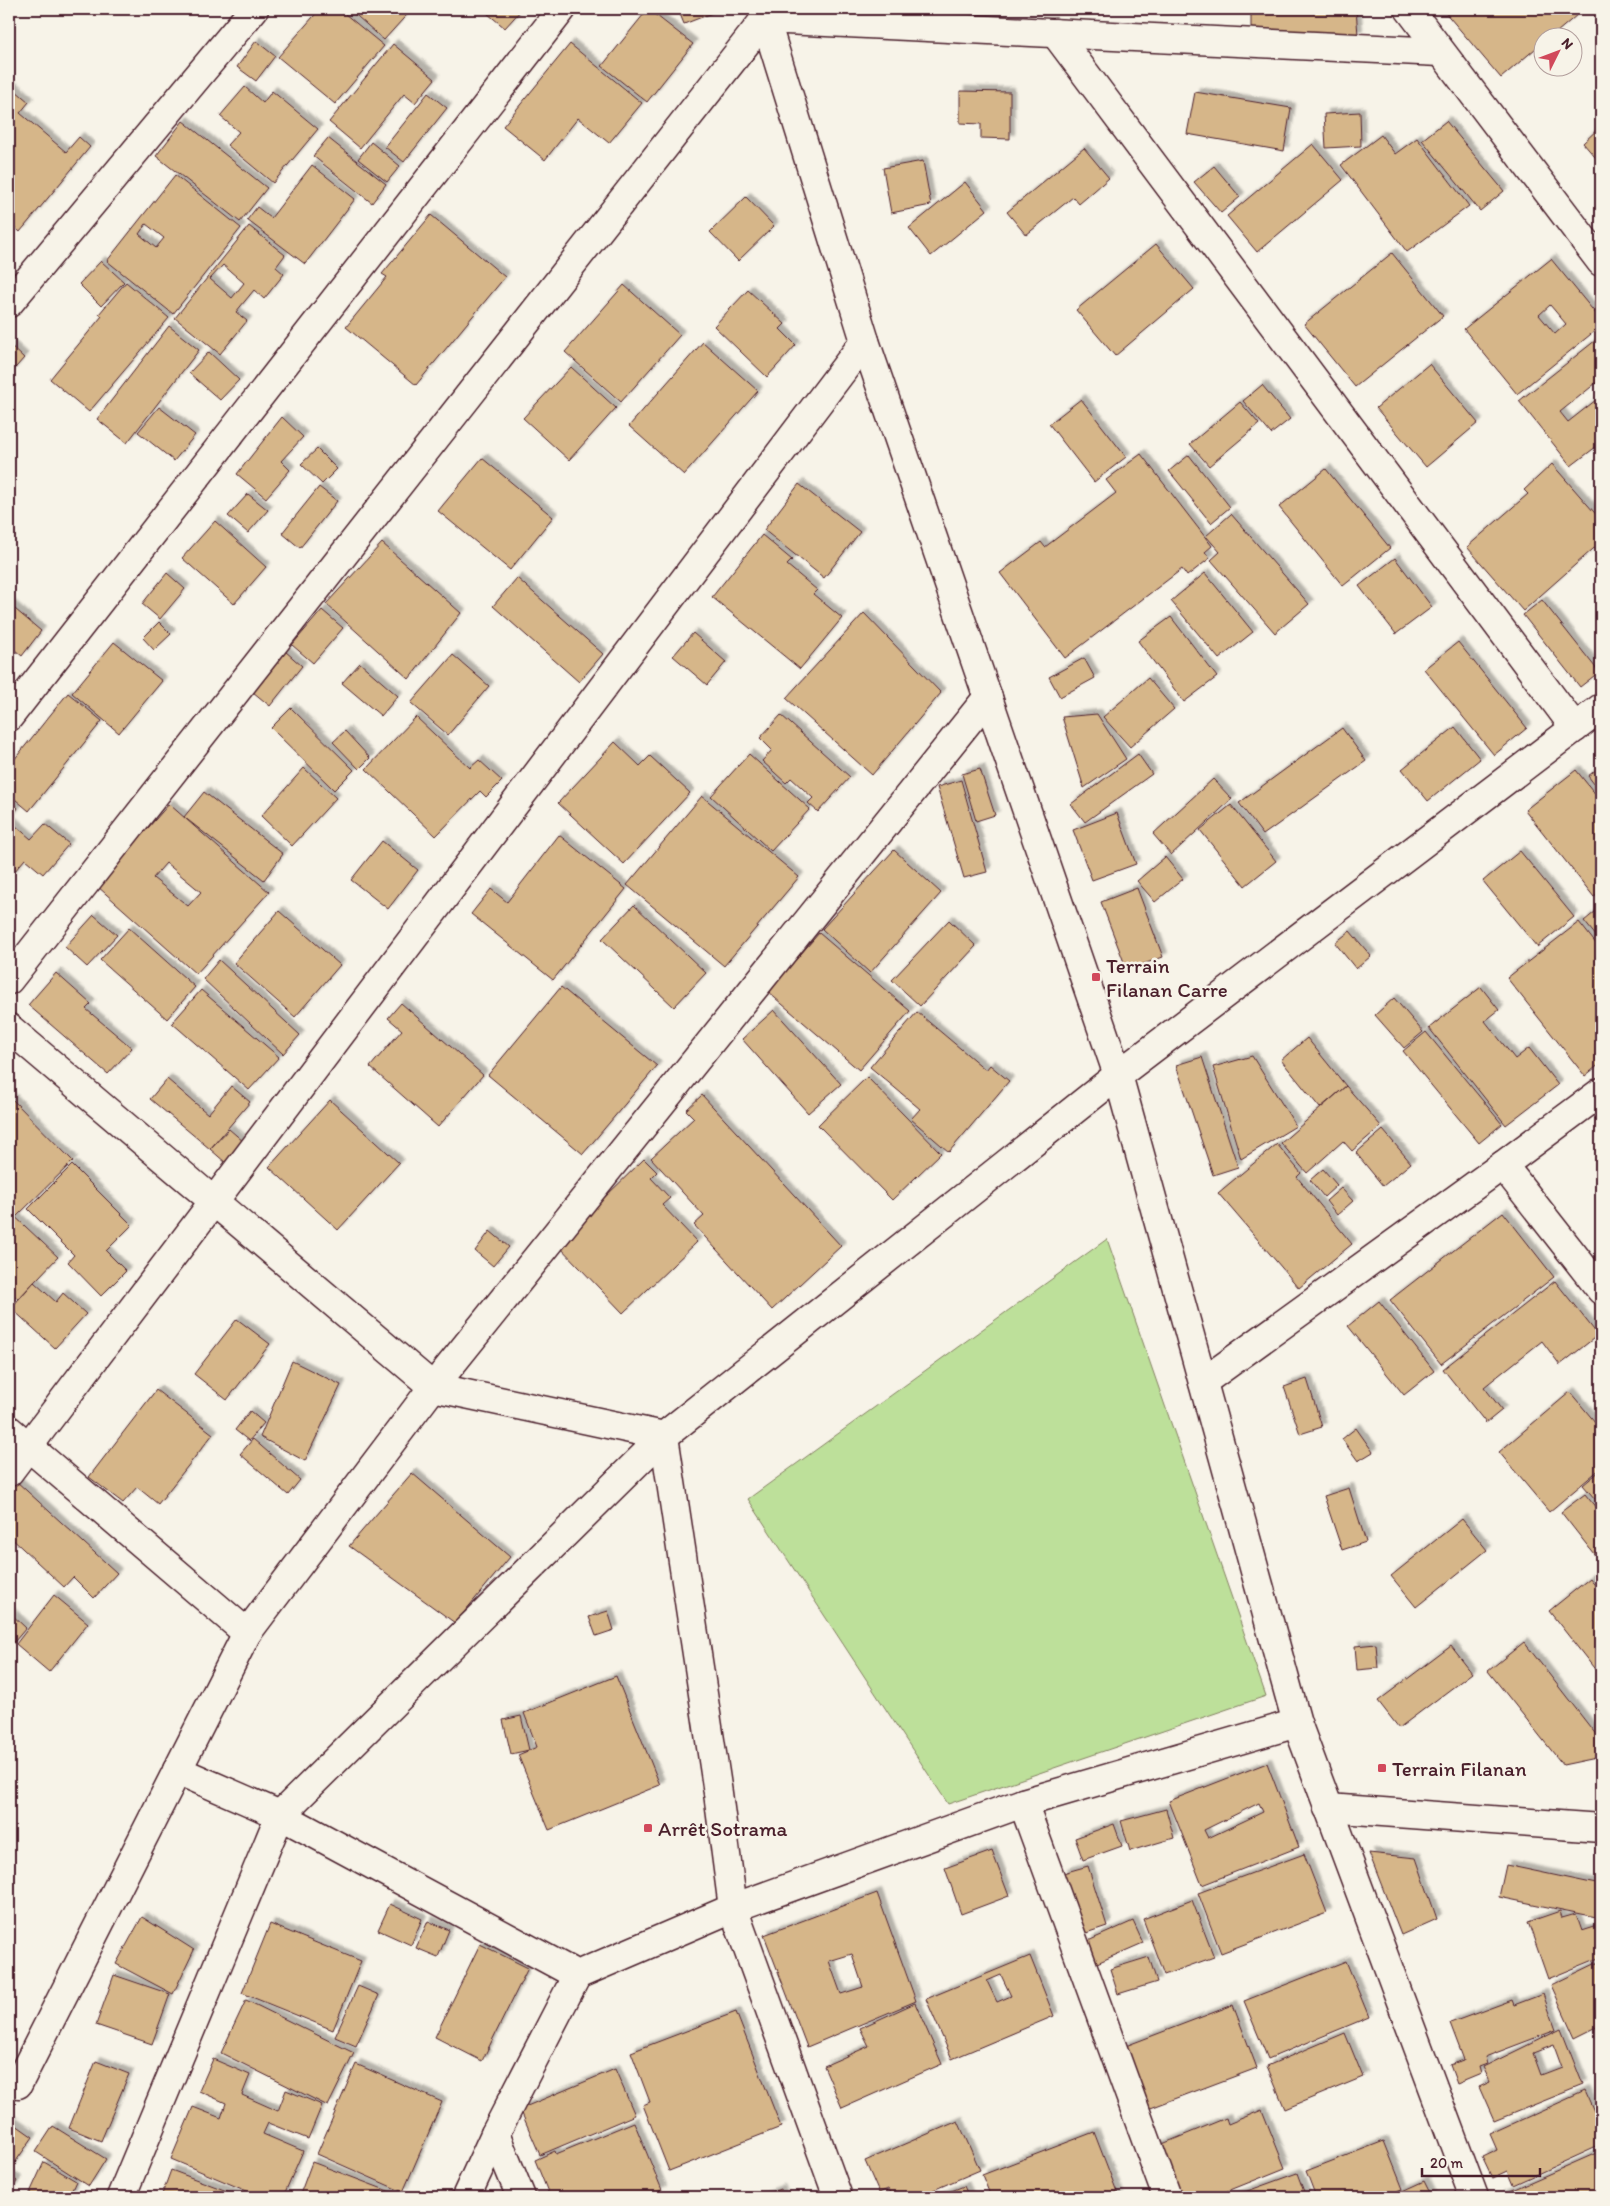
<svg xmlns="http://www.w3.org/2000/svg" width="1610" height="2206" font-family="Itim,sans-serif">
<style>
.pitch{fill:#bde09a;stroke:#848062}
.building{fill:#d6b689;stroke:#4a1f2b;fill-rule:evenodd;filter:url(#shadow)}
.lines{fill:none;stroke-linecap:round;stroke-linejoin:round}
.minor-casing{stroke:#4a1f2b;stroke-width:31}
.minor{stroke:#f7f3e8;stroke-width:28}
.poi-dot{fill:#d1495b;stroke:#f7f3e8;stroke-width:2}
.labels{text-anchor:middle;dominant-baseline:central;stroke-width:5;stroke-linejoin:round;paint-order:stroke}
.poi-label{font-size:21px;fill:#4a1f2b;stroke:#f7f3e8;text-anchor:start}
</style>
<defs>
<filter id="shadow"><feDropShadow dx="4.5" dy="-4.5" stdDeviation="1" flood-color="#0004"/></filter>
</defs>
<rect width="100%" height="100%" fill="#f7f3e8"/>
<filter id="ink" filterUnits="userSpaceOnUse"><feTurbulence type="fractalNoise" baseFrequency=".02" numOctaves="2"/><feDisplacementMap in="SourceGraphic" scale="10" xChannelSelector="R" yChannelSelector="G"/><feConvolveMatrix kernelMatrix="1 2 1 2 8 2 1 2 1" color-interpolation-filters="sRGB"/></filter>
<g filter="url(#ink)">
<path class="pitch" d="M1107,1239L1266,1696L948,1804L748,1499Z"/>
<g class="building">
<path d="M320,9H339L384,46L335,104L278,57Z"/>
<path d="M349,9H412L384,40Z"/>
<path d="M482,9H522L505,28Z"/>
<path d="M648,9L693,44L647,102L602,66Z"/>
<path d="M678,9H723L684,24Z"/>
<path d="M1251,9H1356L1358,35L1251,32Z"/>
<path d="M1447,9H1584L1550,38H1542V43L1501,78L1444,11Z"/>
<path d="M256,41L275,56L256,81L237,67Z"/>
<path d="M393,44L435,79L415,103L404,94L360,148L329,122Z"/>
<path d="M570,44L642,103L609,143L578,118L545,160L503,126Z"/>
<path d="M9,85L29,102L20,113L66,152L79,137L90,147L20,232L9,222Z"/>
<path d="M245,87L263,103L272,91L318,129L273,183L227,145L239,132L220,116Z"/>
<path d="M960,91L1010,92V139L981,138V124L960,123Z"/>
<path d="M1195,92L1291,108L1284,151L1187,134Z"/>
<path d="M428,93L447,108L404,162L385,147Z"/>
<path d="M1360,112L1361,146L1326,148L1324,114Z"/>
<path d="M183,121L267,188L240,222L156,156Z"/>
<path d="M1446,121L1504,191L1480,211L1422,140Z"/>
<path d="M1601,126V164L1583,143Z"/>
<path d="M1381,135L1395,154L1417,138L1469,206L1407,252L1341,165Z"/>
<path d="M328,138L386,184L372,203L313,156Z"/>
<path d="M371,142L400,166L387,182L358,159Z"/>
<path d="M1313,144L1343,180L1257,252L1227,216Z"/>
<path d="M1084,148L1109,178L1079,204L1073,197L1026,235L1007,212Z"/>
<path d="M923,161L931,205L891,213L883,168Z"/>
<path d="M312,165L355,199L305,264L247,220L257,207L271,218Z"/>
<path d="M1214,166L1240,197L1221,213L1194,182Z"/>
<path d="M175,175L241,228L173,314L107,261ZM146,224L164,238L156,248L139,234Z"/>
<path d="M965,182L987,210L931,256L909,228Z"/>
<path d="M746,197L774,226L738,261L710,232Z"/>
<path d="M431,215L505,277L416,385L346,327L387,277L382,274Z"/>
<path d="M249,226L285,255L276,267L284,274L264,299L254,290L236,312L247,321L220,354L175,318ZM223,265L244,283L232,298L210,279Z"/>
<path d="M1156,244L1194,289L1115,356L1076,310Z"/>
<path d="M1392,253L1443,316L1355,387L1304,324Z"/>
<path d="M1551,259L1601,320V326L1517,394L1464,329ZM1550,305L1566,324L1555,334L1539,315Z"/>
<path d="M101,261L124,282L101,306L79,284Z"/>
<path d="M126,282L169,318L89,412L50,379L102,316L99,314Z"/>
<path d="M624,285L680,335L621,402L565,352Z"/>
<path d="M748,290L785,324L780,329L796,345L767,377L714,326Z"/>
<path d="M169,326L199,350L127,443L97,419Z"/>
<path d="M1601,336V379L1560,412L1568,422L1601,396V443L1571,466L1519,401Z"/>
<path d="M703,342L758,391L684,475L629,426Z"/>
<path d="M9,344L24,358L9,375Z"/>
<path d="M209,352L239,380L220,400L189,373Z"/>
<path d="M1429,364L1478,423L1426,467L1376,408Z"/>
<path d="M571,367L616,408L569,460L523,418Z"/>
<path d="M1262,385L1290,419L1271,434L1243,401Z"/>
<path d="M1081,399L1126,457L1094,482L1049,424Z"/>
<path d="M1240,402L1259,424L1209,466L1190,444Z"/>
<path d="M159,407L195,435L174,461L138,432Z"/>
<path d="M282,417L303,437L281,461L290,470L266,498L237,474Z"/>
<path d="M317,449L337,469L322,484L301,464Z"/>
<path d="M1141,454L1212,546L1205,552L1210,558L1187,576L1182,569L1065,658L1000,573L1041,542L1045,547L1116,493L1106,480Z"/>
<path d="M1189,455L1230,507L1211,523L1169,471Z"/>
<path d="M482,458L553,517L510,570L438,511Z"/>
<path d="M1552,464L1601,520V542L1523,611L1467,547L1528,494L1524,490Z"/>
<path d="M1326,469L1390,548L1343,586L1279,507Z"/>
<path d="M799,484L860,532L824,578L764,530Z"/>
<path d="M319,487L337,501L300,548L282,533Z"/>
<path d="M248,494L268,510L248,533L228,516Z"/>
<path d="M1231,514L1309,604L1275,633L1211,560L1220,552L1206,536Z"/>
<path d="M215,521L266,567L234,604L182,558Z"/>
<path d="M762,535L792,560L787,565L817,590L813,594L842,618L800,669L712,597Z"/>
<path d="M382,543L461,613L409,679L326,604Z"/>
<path d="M1395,558L1432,607L1396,634L1359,586Z"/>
<path d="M167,573L185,589L160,619L142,604Z"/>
<path d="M1205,573L1253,632L1219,659L1171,601Z"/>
<path d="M517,578L603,654L579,682L493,606Z"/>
<path d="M1542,600L1599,672L1580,687L1523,615Z"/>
<path d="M9,604L41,631L22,656L9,645Z"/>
<path d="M322,610L343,628L313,663L292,645Z"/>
<path d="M864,613L941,693L872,775L786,698Z"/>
<path d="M1171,617L1217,677L1184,702L1138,641Z"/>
<path d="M159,622L171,634L154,650L143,638Z"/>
<path d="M693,633L726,662L707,685L673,656Z"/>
<path d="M114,642L162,681L119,733L72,693Z"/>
<path d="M1458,642L1527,728L1494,755L1424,669Z"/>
<path d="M285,651L302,666L270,706L253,692Z"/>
<path d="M453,655L489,686L448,735L411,703Z"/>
<path d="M1084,658L1095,678L1060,697L1049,677Z"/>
<path d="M360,663L398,696L381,716L342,683Z"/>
<path d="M1148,678L1174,709L1130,747L1103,717Z"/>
<path d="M68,693L102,721L29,811L9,794V766Z"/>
<path d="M291,708L354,770L334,790L271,728Z"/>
<path d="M1097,714L1126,759L1084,788L1062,717Z"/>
<path d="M781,715L850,777L818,812L808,803L813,798L791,778L786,783L762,761L772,750L760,738Z"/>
<path d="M416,717L470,768L479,760L502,781L486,797L480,791L436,836L366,769Z"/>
<path d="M1455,727L1480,759L1428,801L1402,769Z"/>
<path d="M1342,728L1366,761L1263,835L1239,803Z"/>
<path d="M345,731L370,758L359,769L333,742Z"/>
<path d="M615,742L640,766L650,756L690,793L624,864L558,803Z"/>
<path d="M749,754L810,809L771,851L711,796Z"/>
<path d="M1138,754L1152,774L1085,822L1071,804Z"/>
<path d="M1601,766V793L1588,776Z"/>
<path d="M304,768L336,798L292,846L261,816Z"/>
<path d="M980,769L995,815L976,821L962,774Z"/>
<path d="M1576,770L1601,801V892L1594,897L1525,810Z"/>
<path d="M1213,779L1232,799L1171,855L1153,834Z"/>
<path d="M961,780L987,872L964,878L937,787Z"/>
<path d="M204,792L283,854L264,880L184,817Z"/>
<path d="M702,796L799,877L724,966L627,885Z"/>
<path d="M9,800L18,808L9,820L31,839L45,824L69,844L43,874L25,859L9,878Z"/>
<path d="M169,804L269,892L196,974L97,886ZM166,863L201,892L188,906L153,878Z"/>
<path d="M1231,805L1276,861L1245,886L1200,830Z"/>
<path d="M1117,813L1136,864L1092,880L1073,830Z"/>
<path d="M559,835L626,889L553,980L471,914L491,889L507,902Z"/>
<path d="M382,841L418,870L388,909L351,880Z"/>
<path d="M894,850L941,893L870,973L822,929Z"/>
<path d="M1520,851L1574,917L1537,947L1483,881Z"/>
<path d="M1165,857L1183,879L1155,902L1137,881Z"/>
<path d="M1137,888L1163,957L1127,970L1101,902Z"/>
<path d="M634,905L706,973L674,1007L602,939Z"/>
<path d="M1601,907V942L1584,921Z"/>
<path d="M279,911L340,965L295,1017L234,963Z"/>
<path d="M94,915L117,935L87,967L65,947Z"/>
<path d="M949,920L976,946L920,1006L892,980Z"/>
<path d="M1579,922L1601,950V1063L1585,1076L1507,978Z"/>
<path d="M129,928L195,987L167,1019L100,960Z"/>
<path d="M1350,931L1371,956L1356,969L1335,943Z"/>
<path d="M819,933L910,1011L859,1070L768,992Z"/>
<path d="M219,960L300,1035L283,1054L203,979Z"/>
<path d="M56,973L91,1004L86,1009L132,1048L108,1074L28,1005Z"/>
<path d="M561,987L657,1066L583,1154L488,1075Z"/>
<path d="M1481,987L1499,1010L1485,1021L1515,1059L1529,1048L1558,1085L1506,1125L1429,1028Z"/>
<path d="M201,990L279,1057L249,1090L172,1023Z"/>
<path d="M1394,998L1423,1032L1404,1048L1375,1015Z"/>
<path d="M401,1003L483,1075L438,1127L370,1067L402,1030L388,1018Z"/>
<path d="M774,1010L841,1084L808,1113L742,1039Z"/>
<path d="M917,1012L986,1070L990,1065L1009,1081L949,1152L911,1119L920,1109L870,1067Z"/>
<path d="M1426,1032L1502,1124L1479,1143L1403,1051Z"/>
<path d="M1307,1038L1346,1086L1320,1108L1281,1060Z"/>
<path d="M1252,1056L1296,1126L1241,1159L1213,1067Z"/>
<path d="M1202,1057L1238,1167L1213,1175L1176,1065Z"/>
<path d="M867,1077L941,1153L892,1200L818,1125Z"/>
<path d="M167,1079L208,1114L231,1086L250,1102L210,1149L150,1099Z"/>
<path d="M1346,1086L1381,1126L1352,1151L1343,1141L1307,1173L1281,1143Z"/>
<path d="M702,1095L841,1246L772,1310L694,1225L704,1216L651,1158L694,1118L686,1110Z"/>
<path d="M9,1096L73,1161L16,1217L9,1209Z"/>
<path d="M330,1100L399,1163L338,1230L269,1167Z"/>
<path d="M229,1129L244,1142L226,1163L210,1149Z"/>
<path d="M1383,1130L1411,1163L1383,1186L1356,1153Z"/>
<path d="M1277,1144L1301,1173L1297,1177L1352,1244L1299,1288L1218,1193Z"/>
<path d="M644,1159L657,1172L651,1178L670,1198L662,1205L697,1242L623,1313L557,1244Z"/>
<path d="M72,1165L132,1225L106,1251L126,1271L101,1296L68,1262L74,1255L28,1209Z"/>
<path d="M1323,1169L1337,1185L1324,1197L1310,1180Z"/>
<path d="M1341,1188L1353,1201L1337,1215L1326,1201Z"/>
<path d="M9,1211L58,1257L18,1299L9,1291Z"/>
<path d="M1503,1212L1554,1277L1441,1364L1390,1300Z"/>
<path d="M490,1231L509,1247L493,1266L475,1251Z"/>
<path d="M1555,1281L1598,1335L1560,1365L1542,1341L1484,1387L1502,1410L1486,1423L1443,1369Z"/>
<path d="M34,1282L56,1302L63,1293L86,1314L55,1348L11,1308Z"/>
<path d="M1379,1301L1434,1371L1404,1395L1348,1326Z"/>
<path d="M237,1319L270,1344L227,1400L194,1374Z"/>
<path d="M292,1361L341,1385L305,1461L260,1437Z"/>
<path d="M1307,1379L1322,1427L1300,1434L1284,1387Z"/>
<path d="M156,1390L213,1434L158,1504L137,1487L123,1503L89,1477Z"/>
<path d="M1570,1392L1601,1429V1468L1549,1512L1499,1452Z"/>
<path d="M250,1411L264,1423L249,1441L235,1430Z"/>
<path d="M1356,1428L1373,1452L1358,1461L1342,1439Z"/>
<path d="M253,1439L300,1480L288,1495L240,1454Z"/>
<path d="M1601,1470V1506L1583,1485Z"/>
<path d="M412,1473L510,1557L455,1623L349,1546Z"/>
<path d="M16,1481L117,1573L94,1598L73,1577L64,1587L9,1536V1489Z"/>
<path d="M1349,1488L1366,1542L1342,1550L1324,1496Z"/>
<path d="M1585,1494L1601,1514V1563L1561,1512Z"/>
<path d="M1462,1519L1487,1550L1416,1607L1391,1576Z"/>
<path d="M1590,1578L1601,1593V1677L1549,1611Z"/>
<path d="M54,1595L88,1623L49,1672L16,1644Z"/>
<path d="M608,1611L614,1630L596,1636L589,1617Z"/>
<path d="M9,1612L26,1628L9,1648Z"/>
<path d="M1524,1642L1601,1741V1757L1563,1765L1488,1671Z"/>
<path d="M1376,1644L1378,1668L1357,1670L1355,1646Z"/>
<path d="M1451,1646L1472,1673L1399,1728L1378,1701Z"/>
<path d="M616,1676L660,1785L549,1830L518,1755L537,1747L524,1713Z"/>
<path d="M521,1716L529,1750L511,1754L503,1720Z"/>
<path d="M1267,1763L1299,1847L1202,1885L1169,1801ZM1259,1803L1263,1812L1208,1838L1204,1830Z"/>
<path d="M1166,1809L1174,1838L1130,1851L1121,1821Z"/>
<path d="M1114,1824L1122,1846L1083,1860L1075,1838Z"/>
<path d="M992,1851L1009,1896L961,1914L945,1868Z"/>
<path d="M1369,1853L1416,1858L1437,1919L1401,1935Z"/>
<path d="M1304,1854L1327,1913L1221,1953L1198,1893Z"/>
<path d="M1506,1865L1601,1885V1918L1499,1897Z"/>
<path d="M1088,1866L1107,1926L1083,1934L1063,1873Z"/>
<path d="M877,1893L916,2001L807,2047L764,1935ZM852,1954L863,1987L841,1994L829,1961Z"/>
<path d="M1192,1900L1214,1957L1164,1975L1143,1919Z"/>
<path d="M390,1904L422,1919L411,1945L378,1930Z"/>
<path d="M1560,1911L1562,1918L1576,1914L1582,1931L1601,1925V1957L1548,1979L1528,1922Z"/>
<path d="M142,1917L194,1950L173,1994L116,1964Z"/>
<path d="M428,1921L449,1930L438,1957L416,1948Z"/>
<path d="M1133,1921L1143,1943L1097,1963L1088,1941Z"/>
<path d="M270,1924L361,1961L333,2030L242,1993Z"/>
<path d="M480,1944L528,1968L482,2061L435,2037Z"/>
<path d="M1030,1956L1054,2016L952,2059L926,1999ZM1001,1975L1011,1996L997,2002L987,1981Z"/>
<path d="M1149,1957L1157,1982L1118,1994L1110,1969Z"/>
<path d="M1346,1961L1369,2017L1268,2059L1244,2001Z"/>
<path d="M1601,1961V2025L1575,2038L1551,1985Z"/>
<path d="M114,1975L170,1994L152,2044L96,2025Z"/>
<path d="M358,1986L379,1995L356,2046L335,2037Z"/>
<path d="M1543,1994L1556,2030L1485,2057L1487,2064L1479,2067L1481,2074L1457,2084L1450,2065L1464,2060L1450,2023L1512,2000L1514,2005Z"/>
<path d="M246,2000L354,2053L328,2106L221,2053Z"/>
<path d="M915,2003L942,2064L842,2108L824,2066L869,2046L860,2028Z"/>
<path d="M1233,2005L1257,2068L1148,2109L1123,2047Z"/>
<path d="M736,2012L781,2127L669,2171L643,2105L650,2102L631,2052Z"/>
<path d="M1561,2029L1583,2085L1494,2121L1479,2087L1490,2082L1483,2067ZM1554,2045L1562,2067L1541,2075L1533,2053Z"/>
<path d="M1345,2033L1363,2077L1285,2109L1267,2066Z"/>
<path d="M213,2059L250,2075L242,2095L278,2111L286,2090L322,2105L308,2139L268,2123L263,2134L303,2151L283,2197H261L171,2159L193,2107L221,2118L226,2103L199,2091Z"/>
<path d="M96,2061L129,2074L101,2141L69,2128Z"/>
<path d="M356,2064L442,2102L403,2192L317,2154Z"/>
<path d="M615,2069L635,2115L540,2155L520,2109Z"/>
<path d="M1585,2091L1601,2127V2145L1513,2185L1507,2171L1492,2178L1482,2157L1497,2150L1490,2134Z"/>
<path d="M1262,2110L1285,2168L1213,2197H1175L1155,2147L1226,2118L1228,2124Z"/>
<path d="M9,2120L33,2137L9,2171Z"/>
<path d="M958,2121L980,2170L917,2197H892L888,2189L879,2193L865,2161Z"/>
<path d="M634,2122L662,2190L643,2197H550L535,2160L555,2151L556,2154Z"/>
<path d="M53,2126L106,2159L89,2186L36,2152Z"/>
<path d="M1094,2132L1119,2197H991L982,2175Z"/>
<path d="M1384,2141L1403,2189L1382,2197H1316L1306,2171Z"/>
<path d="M1601,2151V2197H1502L1501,2195Z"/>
<path d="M44,2162L76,2181L69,2197H28Z"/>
<path d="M312,2162L404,2197H299Z"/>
<path d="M171,2170L243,2197H161Z"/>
<path d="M1297,2173L1306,2197H1231Z"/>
<path d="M9,2175L17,2181L9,2195Z"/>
<path d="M1424,2181L1432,2197H1389Z"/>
<path d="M964,2186L969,2197H936Z"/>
<path d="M780,2189L783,2197H759Z"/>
</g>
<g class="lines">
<defs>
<g id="minor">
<path d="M762,9L865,341L1118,1075L1297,1723L1474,2197"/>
<path d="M1409,9L1601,262"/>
<path d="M765,19L1440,52"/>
<path d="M1055,33L1575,728"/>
<path d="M9,303L254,9"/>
<path d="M9,717L562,9"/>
<path d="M9,980L765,19"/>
<path d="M9,1028L433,1387L664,1436"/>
<path d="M1503,1165L1601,1290"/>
<path d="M1203,1382L1503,1165L1601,1092"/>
<path d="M9,1430L247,1633"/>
<path d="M664,1436L718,1793L733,1908L838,2197"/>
<path d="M9,1472L865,341"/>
<path d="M177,1770L280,1815L577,1975"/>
<path d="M1023,1803L1167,2197"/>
<path d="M1328,1808L1601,1828"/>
<path d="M9,2077L18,2084L247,1633L433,1387L988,697"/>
<path d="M495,2134L521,2197"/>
<path d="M121,2197L280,1815L664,1436L1118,1075L1601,708"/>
<path d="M466,2197L495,2134L577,1975L733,1908L1023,1803L1297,1723"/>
</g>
</defs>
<use href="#minor" class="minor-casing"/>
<use href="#minor" class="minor"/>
</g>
</g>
<g class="poi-dot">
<rect x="1091" y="972" width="10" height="10" rx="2.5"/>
<rect x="1377" y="1763" width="10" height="10" rx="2.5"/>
<rect x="643" y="1823" width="10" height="10" rx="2.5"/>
</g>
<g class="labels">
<g class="poi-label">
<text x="1106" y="965">Terrain<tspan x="1106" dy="24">Filanan Carre</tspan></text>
<text x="1392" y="1768">Terrain Filanan</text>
<text x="658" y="1828">Arrêt Sotrama</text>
</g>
</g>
<rect width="1610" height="2206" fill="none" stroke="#f7f3e8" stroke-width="30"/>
<rect x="15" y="15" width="1580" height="2176" fill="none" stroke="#4a1f2b" stroke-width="2" filter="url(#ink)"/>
<g transform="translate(1558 52) rotate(48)"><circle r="24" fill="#f7f3e8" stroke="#b29e9c"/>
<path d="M0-4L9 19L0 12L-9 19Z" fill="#d1495b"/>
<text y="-8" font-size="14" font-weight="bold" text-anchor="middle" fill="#4a1f2b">N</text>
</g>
<path d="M1422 2168v8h118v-8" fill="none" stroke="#4a1f2b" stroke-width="2.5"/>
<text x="1430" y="2168" font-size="15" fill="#4a1f2b" stroke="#f7f3e8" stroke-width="4" paint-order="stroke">20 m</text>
</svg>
